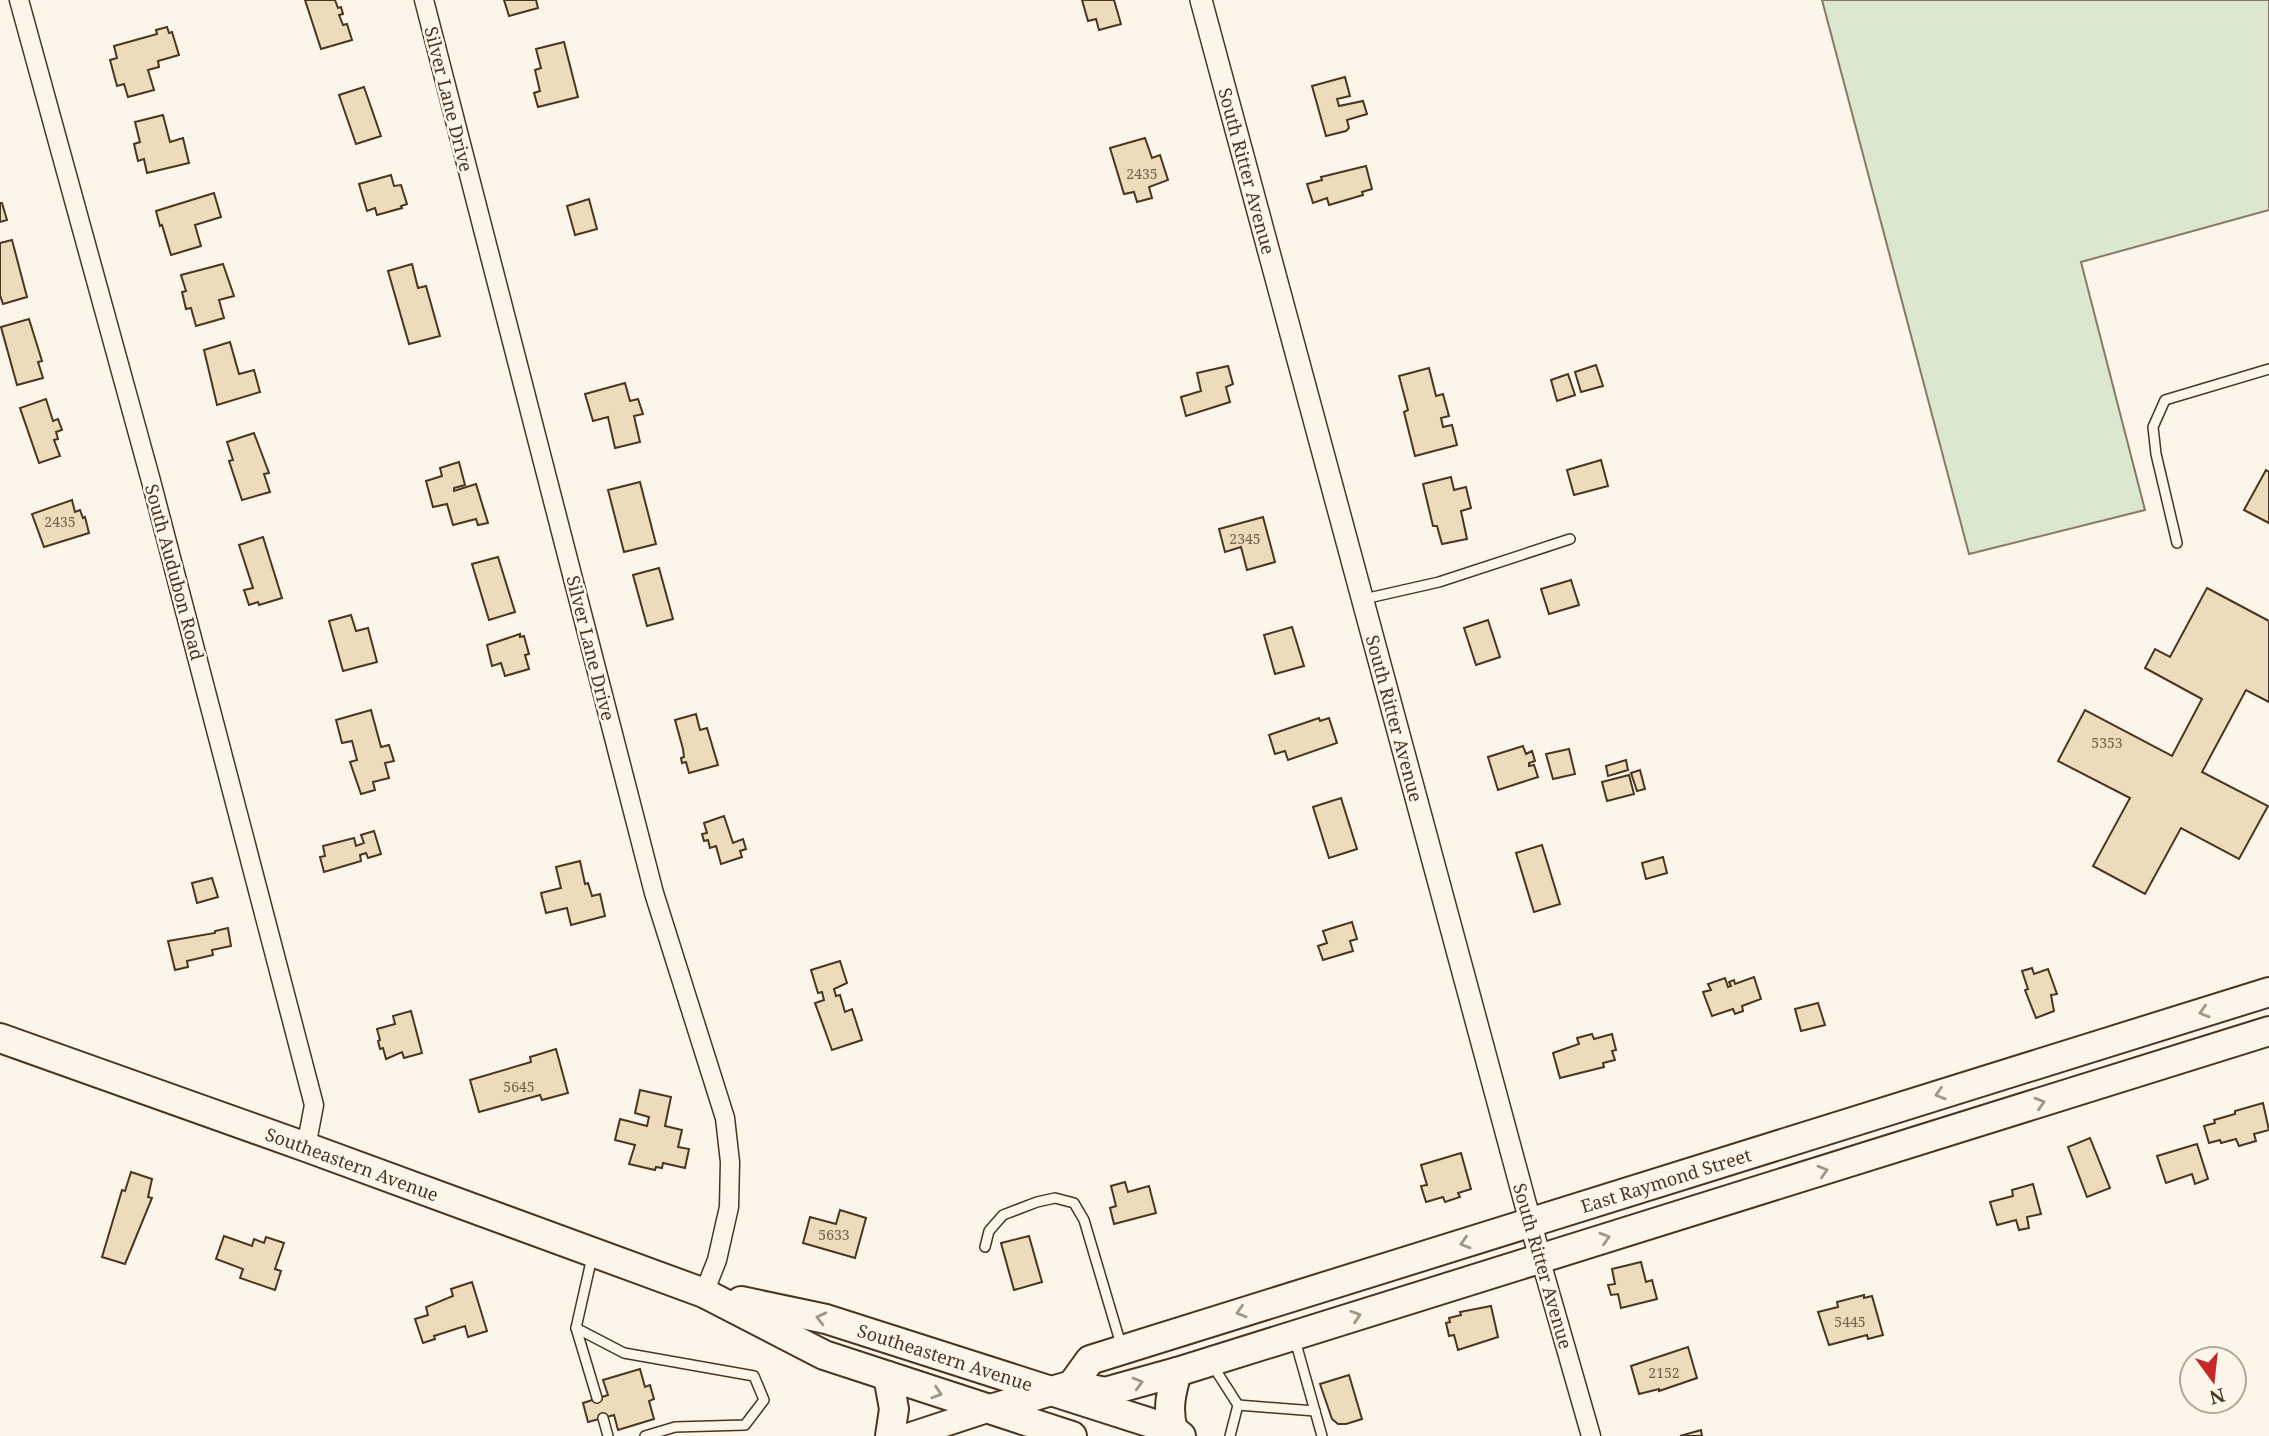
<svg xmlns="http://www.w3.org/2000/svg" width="2269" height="1436" font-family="'Noto Serif',serif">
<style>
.green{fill:#dce7d0;stroke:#887966;stroke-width:2}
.building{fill:#ecdcbc;stroke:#4a3520;stroke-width:2}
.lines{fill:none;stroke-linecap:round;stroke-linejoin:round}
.service-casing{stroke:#4a3520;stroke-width:12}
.minor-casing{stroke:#4a3520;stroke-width:21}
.tertiary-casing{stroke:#4a3520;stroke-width:24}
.secondary-casing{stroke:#4a3520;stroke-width:28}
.primary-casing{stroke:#4a3520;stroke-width:32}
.service{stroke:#fbf6e9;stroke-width:9}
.minor{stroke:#fbf6e9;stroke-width:18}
.tertiary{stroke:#fbf6e9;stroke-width:21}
.secondary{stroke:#fbf6e9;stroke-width:24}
.primary{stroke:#fbf6e9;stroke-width:28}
.oneway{stroke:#a29684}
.labels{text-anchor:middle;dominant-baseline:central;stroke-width:5;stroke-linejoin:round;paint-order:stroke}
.number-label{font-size:14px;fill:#725f47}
.street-label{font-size:18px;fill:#4a3520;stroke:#fbf6e9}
</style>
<rect width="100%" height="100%" fill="#fbf6e9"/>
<path class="green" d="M1822,0H2269V210L2081,262L2145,510L1969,554Z"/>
<g class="building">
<path d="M305,0H335L338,8L341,7L343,14L339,15L343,25L347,24L352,40L321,49Z"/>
<path d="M504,0H536L538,8L509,16Z"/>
<path d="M1082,0H1114L1121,24L1099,30L1096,19L1088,21Z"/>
<path d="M167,27L169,33L172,32L179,55L158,61L159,67L148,70L154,90L128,97L124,84L117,86L110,60L117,58L114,46L157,34L156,30Z"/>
<path d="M564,42L578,97L538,107L534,93L540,91L535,70L541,68L536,49Z"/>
<path d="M1345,77L1350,96L1337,99L1339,106L1363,101L1367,114L1347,120L1349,128L1346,131L1326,136L1312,86Z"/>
<path d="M364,87L381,136L356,144L339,95Z"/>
<path d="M163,115L170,142L183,138L189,163L147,173L144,159L138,161L134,144L140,142L135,122Z"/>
<path d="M1145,138L1152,158L1160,155L1168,180L1149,187L1152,198L1137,202L1134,192L1124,194L1110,148Z"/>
<path d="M1366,166L1372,189L1362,192L1363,195L1329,205L1327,198L1313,203L1307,184L1322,180L1321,177Z"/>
<path d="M391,175L394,186L401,185L407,204L401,206L402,208L377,215L375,208L367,211L359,184Z"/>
<path d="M214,193L221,217L195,225L201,246L171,255L162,225L160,226L156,211Z"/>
<path d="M589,199L597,229L575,235L567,206Z"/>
<path d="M0,203H2L7,220L0,222Z"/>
<path d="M12,240L27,297L3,304L0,295V243Z"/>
<path d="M223,264L234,296L219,300L224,318L196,326L191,308L186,309L182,292L186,291L181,275Z"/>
<path d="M412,264L418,288L426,286L440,336L409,344L388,271Z"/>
<path d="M29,319L42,361L38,362L43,378L17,385L1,327Z"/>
<path d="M230,342L239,374L254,370L260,392L217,405L204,350Z"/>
<path d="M1596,365L1603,386L1581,392L1575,372Z"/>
<path d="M1228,366L1233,384L1226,387L1230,402L1186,416L1181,397L1201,391L1197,373Z"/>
<path d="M1429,368L1436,396L1443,394L1449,416L1441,418L1443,427L1452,425L1457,445L1415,456L1404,412L1408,410L1399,376Z"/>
<path d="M1568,374L1575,395L1557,401L1551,380Z"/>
<path d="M625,383L630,401L638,399L643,414L634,416L640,442L615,448L608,417L593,421L585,394Z"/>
<path d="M46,399L53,421L58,419L62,430L56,432L58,439L54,440L60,456L39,463L20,408Z"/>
<path d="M254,433L269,473L264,474L270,492L242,500L229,461L233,460L227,442Z"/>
<path d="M1601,460L1608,486L1574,495L1567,470Z"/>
<path d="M459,462L465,485L454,488V491L476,484L488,523L478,525L476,519L453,525L447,504L433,507L426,481L442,476L440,468Z"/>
<path d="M2266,470L2269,472V523L2244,510Z"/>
<path d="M1451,477L1454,490L1466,487L1471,508L1461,511L1467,539L1442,544L1437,526H1433L1423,484Z"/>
<path d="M640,482L656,544L624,552L608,490Z"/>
<path d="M72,500L75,512L80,510L83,518L85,517L89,533L44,547L32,514Z"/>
<path d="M1263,517L1275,562L1247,570L1241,547L1225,552L1219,529Z"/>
<path d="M263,537L282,598L259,605L258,602L249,605L244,590L253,588L239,545Z"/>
<path d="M498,557L515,612L489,620L472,564Z"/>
<path d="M659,568L673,619L647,626L633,575Z"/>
<path d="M1571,580L1579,605L1549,614L1541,589Z"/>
<path d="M2207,588L2269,621V702L2246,690L2202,772L2268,806L2239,859L2181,828L2145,894L2093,866L2130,798L2058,761L2085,710L2172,756L2202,699L2145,668L2155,649L2170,657Z"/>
<path d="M351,615L356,631L368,628L377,662L343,671L329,621Z"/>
<path d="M1488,620L1500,657L1476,665L1464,628Z"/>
<path d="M1292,627L1304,666L1275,674L1264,635Z"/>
<path d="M520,634V637L524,636L529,654L525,655L529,669L505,676L501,663L492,666L487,645Z"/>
<path d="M371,710L381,747L389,745L394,761L385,763L389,778L373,782L375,790L361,794L350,762L357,760L352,741L342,743L336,720Z"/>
<path d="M696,714L700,730L707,728L718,765L689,773L686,762L682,763L681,758L684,757L683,749L675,720Z"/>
<path d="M1319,718L1320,721L1329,718L1337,743L1288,760L1285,751L1275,754L1269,735Z"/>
<path d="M1523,746L1526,754L1532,751L1535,761L1529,763V766L1534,765L1538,777L1498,790L1488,757Z"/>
<path d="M1569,749L1575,774L1553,779L1546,754Z"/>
<path d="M1626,760L1628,770L1608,776L1606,766Z"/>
<path d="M1640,770L1645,789L1637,791L1631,773Z"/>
<path d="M1629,775L1634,794L1607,801L1602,782Z"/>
<path d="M1341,798L1357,849L1329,858L1313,807Z"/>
<path d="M724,816L733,843L743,839L746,849L740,851L742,857L721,864L716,846L710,848L708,840L704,841L702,834L707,833L704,823Z"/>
<path d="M374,831L381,854L368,858L366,853L360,855L361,861L324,872L320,857L325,856L323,846L354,838L356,846L364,843L361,835Z"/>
<path d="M1542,845L1560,904L1534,912L1516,853Z"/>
<path d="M1663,857L1667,873L1646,879L1642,863Z"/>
<path d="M580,861L585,884L588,883L592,896L600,894L605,916L571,925L567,908L546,913L541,893L561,888L556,867Z"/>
<path d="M212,878L218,897L197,903L192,883Z"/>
<path d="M1352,922L1357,939L1350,941L1353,951L1323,960L1318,946L1327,943L1323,931Z"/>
<path d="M228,928L231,946L212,950L213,955L187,961L188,967L175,970L168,941L215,933V931Z"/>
<path d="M840,961L847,983L834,989L836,996L840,995L845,1012L852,1009L862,1040L832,1050L815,1003L824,1000L822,992L818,993L811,970Z"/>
<path d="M2032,968L2034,974L2048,969L2057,994L2051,995L2054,1011L2036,1018L2025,990L2028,989L2022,971Z"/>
<path d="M1754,977L1761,999L1742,1006L1743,1011L1735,1014L1733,1009L1712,1016L1703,992L1711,990L1708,984L1725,978L1728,987L1731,986L1729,982L1734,980L1735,984Z"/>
<path d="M1818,1003L1825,1025L1801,1031L1795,1009Z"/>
<path d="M411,1011L422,1053L404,1058L402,1052L386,1059L383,1048L380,1049L378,1041L380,1040L377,1029L395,1024L393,1016Z"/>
<path d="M1592,1034L1594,1039L1612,1034L1616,1050L1612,1051L1615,1060L1603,1063L1604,1067L1560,1078L1553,1053L1579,1044L1577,1038Z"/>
<path d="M556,1049L568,1093L542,1100L540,1095L479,1112L470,1080L531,1062L530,1057Z"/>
<path d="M640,1090L671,1097L665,1126L682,1130L678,1147L689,1149L685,1168L663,1163L662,1168L656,1167L655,1170L629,1164L635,1145L615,1140L620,1119L647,1126L649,1117L635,1113Z"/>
<path d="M2263,1103L2269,1130L2254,1134L2256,1141L2239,1146L2236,1139L2221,1143L2220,1140L2209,1143L2204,1126L2215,1123L2214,1120L2235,1114V1111Z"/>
<path d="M2090,1138L2110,1188L2087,1197L2068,1147Z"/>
<path d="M2197,1144L2208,1179L2195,1184L2192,1174L2166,1183L2157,1156Z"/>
<path d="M1461,1153L1471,1189L1458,1193L1460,1197L1445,1202L1443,1197L1426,1202L1421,1186L1427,1185L1421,1165Z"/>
<path d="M131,1172L152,1179L148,1197L152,1198L125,1264L102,1257L122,1190L125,1191Z"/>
<path d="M1125,1182L1128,1192L1149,1186L1156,1213L1114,1224L1110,1208L1116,1206L1111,1186Z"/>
<path d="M2033,1184L2041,1214L2027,1217L2029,1228L2019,1230L2016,1220L1997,1225L1990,1202L2013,1196L2012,1190Z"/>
<path d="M840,1210L866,1218L855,1258L803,1243L810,1217L836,1224Z"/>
<path d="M224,1236L252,1246L254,1239L264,1243L266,1237L284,1243L275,1269L281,1271L275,1290L240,1278L243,1269L216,1259Z"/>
<path d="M1029,1236L1042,1282L1014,1290L1001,1243Z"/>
<path d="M1641,1262L1646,1282L1652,1280L1657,1299L1621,1308L1618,1294L1611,1295L1608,1285L1615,1284L1612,1269Z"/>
<path d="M472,1282L487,1331L468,1337L465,1326L434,1336L435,1339L423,1343L415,1319L428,1315L426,1307L453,1296L451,1289Z"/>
<path d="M1864,1295V1298L1872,1296L1883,1335L1868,1339L1867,1335L1829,1345L1818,1312L1838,1307L1837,1302Z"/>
<path d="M1491,1306L1498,1337L1458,1350L1454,1335L1449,1336L1446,1323L1450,1322L1449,1318L1461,1315L1460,1312Z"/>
<path d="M1688,1347L1697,1378L1659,1391V1389L1639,1394L1631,1366Z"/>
<path d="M640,1369L645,1387L650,1385L654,1399L649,1401L654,1419L618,1430L614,1415L588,1422L583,1403L608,1395L603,1380Z"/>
<path d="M1349,1375L1362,1419L1346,1424H1338L1332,1419L1320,1384Z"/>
<path d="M1701,1430L1702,1436H1680Z"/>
</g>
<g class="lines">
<defs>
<g id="service">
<path d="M2177,543L2156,454L2153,427L2165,400L2269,369"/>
<path d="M1364,599L1439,582L1570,539"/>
<path d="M985,1247L989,1231L1003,1215L1037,1202L1055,1198L1074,1203L1084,1220L1122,1348"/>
<path d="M592,1257L576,1328L624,1353L754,1376L764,1400L745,1425L675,1427L645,1436"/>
<path d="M576,1328L597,1398"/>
<path d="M1295,1340L1322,1436"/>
<path d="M1213,1366L1238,1405L1230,1436"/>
<path d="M1238,1405L1315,1411"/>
<path d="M603,1418L608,1436"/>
</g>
<g id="minor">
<path d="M19,0L151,481L314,1105L306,1147"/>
<path d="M424,0L654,893L725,1118L730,1162L729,1207L717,1260L704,1293"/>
<path d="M1540,1258L1591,1436"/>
</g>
<g id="tertiary">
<path id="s1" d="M1201,0L1540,1258"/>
</g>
<path id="secondary" d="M908,1436L990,1409"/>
<g id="primary">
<path id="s2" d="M0,1038L306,1147L704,1293L824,1355L1072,1436"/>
<path id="s3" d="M741,1301L826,1319L1173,1430L1181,1436"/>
<path d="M888,1376L894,1409L890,1436"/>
<path id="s4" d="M1072,1385L1090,1360L2269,992"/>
<path d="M990,1409L1072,1385L1105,1392L1177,1372L2269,1031"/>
<path d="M1173,1430C1167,1409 1171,1393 1177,1372"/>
</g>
</defs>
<use href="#service" class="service-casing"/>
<use href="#minor" class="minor-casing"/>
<use href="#tertiary" class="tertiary-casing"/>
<use href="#secondary" class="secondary-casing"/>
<use href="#primary" class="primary-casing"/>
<use href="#service" class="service"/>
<use href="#minor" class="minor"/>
<use href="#tertiary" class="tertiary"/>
<use href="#secondary" class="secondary"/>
<use href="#primary" class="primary"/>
</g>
<defs><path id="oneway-chevron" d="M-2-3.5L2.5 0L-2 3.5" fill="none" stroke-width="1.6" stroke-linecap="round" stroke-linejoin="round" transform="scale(1.75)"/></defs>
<g class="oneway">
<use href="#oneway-chevron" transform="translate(2204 1012) rotate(163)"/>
<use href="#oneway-chevron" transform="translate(1940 1094) rotate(163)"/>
<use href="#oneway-chevron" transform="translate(2040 1103) rotate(-17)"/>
<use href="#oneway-chevron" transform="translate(1823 1171) rotate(-17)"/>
<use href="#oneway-chevron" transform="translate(1605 1238) rotate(-17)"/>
<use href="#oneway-chevron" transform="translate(1465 1243) rotate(163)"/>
<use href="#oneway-chevron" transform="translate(1241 1312) rotate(163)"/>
<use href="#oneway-chevron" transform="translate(1356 1316) rotate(-18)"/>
<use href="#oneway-chevron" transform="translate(821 1318) rotate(-166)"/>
<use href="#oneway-chevron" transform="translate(1138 1383) rotate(-15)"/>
<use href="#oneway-chevron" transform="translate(937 1393) rotate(18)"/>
</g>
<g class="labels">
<g class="number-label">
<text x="1142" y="173">2435</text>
<text x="60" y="521">2435</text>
<text x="1245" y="538">2345</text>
<text x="2107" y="742">5353</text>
<text x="519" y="1086">5645</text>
<text x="834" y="1234">5633</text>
<text x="1850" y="1321">5445</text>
<text x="1664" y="1372">2152</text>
</g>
<g class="street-label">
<text transform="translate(449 99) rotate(76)">Silver Lane Drive</text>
<text stroke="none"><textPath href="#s1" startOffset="177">South Ritter Avenue</textPath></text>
<text transform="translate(175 572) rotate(75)">South Audubon Road</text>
<text transform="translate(591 648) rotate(76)">Silver Lane Drive</text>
<text stroke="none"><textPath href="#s1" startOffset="744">South Ritter Avenue</textPath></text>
<text stroke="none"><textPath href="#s2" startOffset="374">Southeastern Avenue</textPath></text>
<text stroke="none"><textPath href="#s4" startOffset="634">East Raymond Street</textPath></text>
<text transform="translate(1543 1266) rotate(74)">South Ritter Avenue</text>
<text stroke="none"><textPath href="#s3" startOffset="212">Southeastern Avenue</textPath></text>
</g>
</g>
<g transform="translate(2213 1380) rotate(165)"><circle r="33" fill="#fbf6e9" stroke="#b4a999" stroke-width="2"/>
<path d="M0-5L12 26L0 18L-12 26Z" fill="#c62828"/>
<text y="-10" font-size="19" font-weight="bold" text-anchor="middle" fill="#4a3520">N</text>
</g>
</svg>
